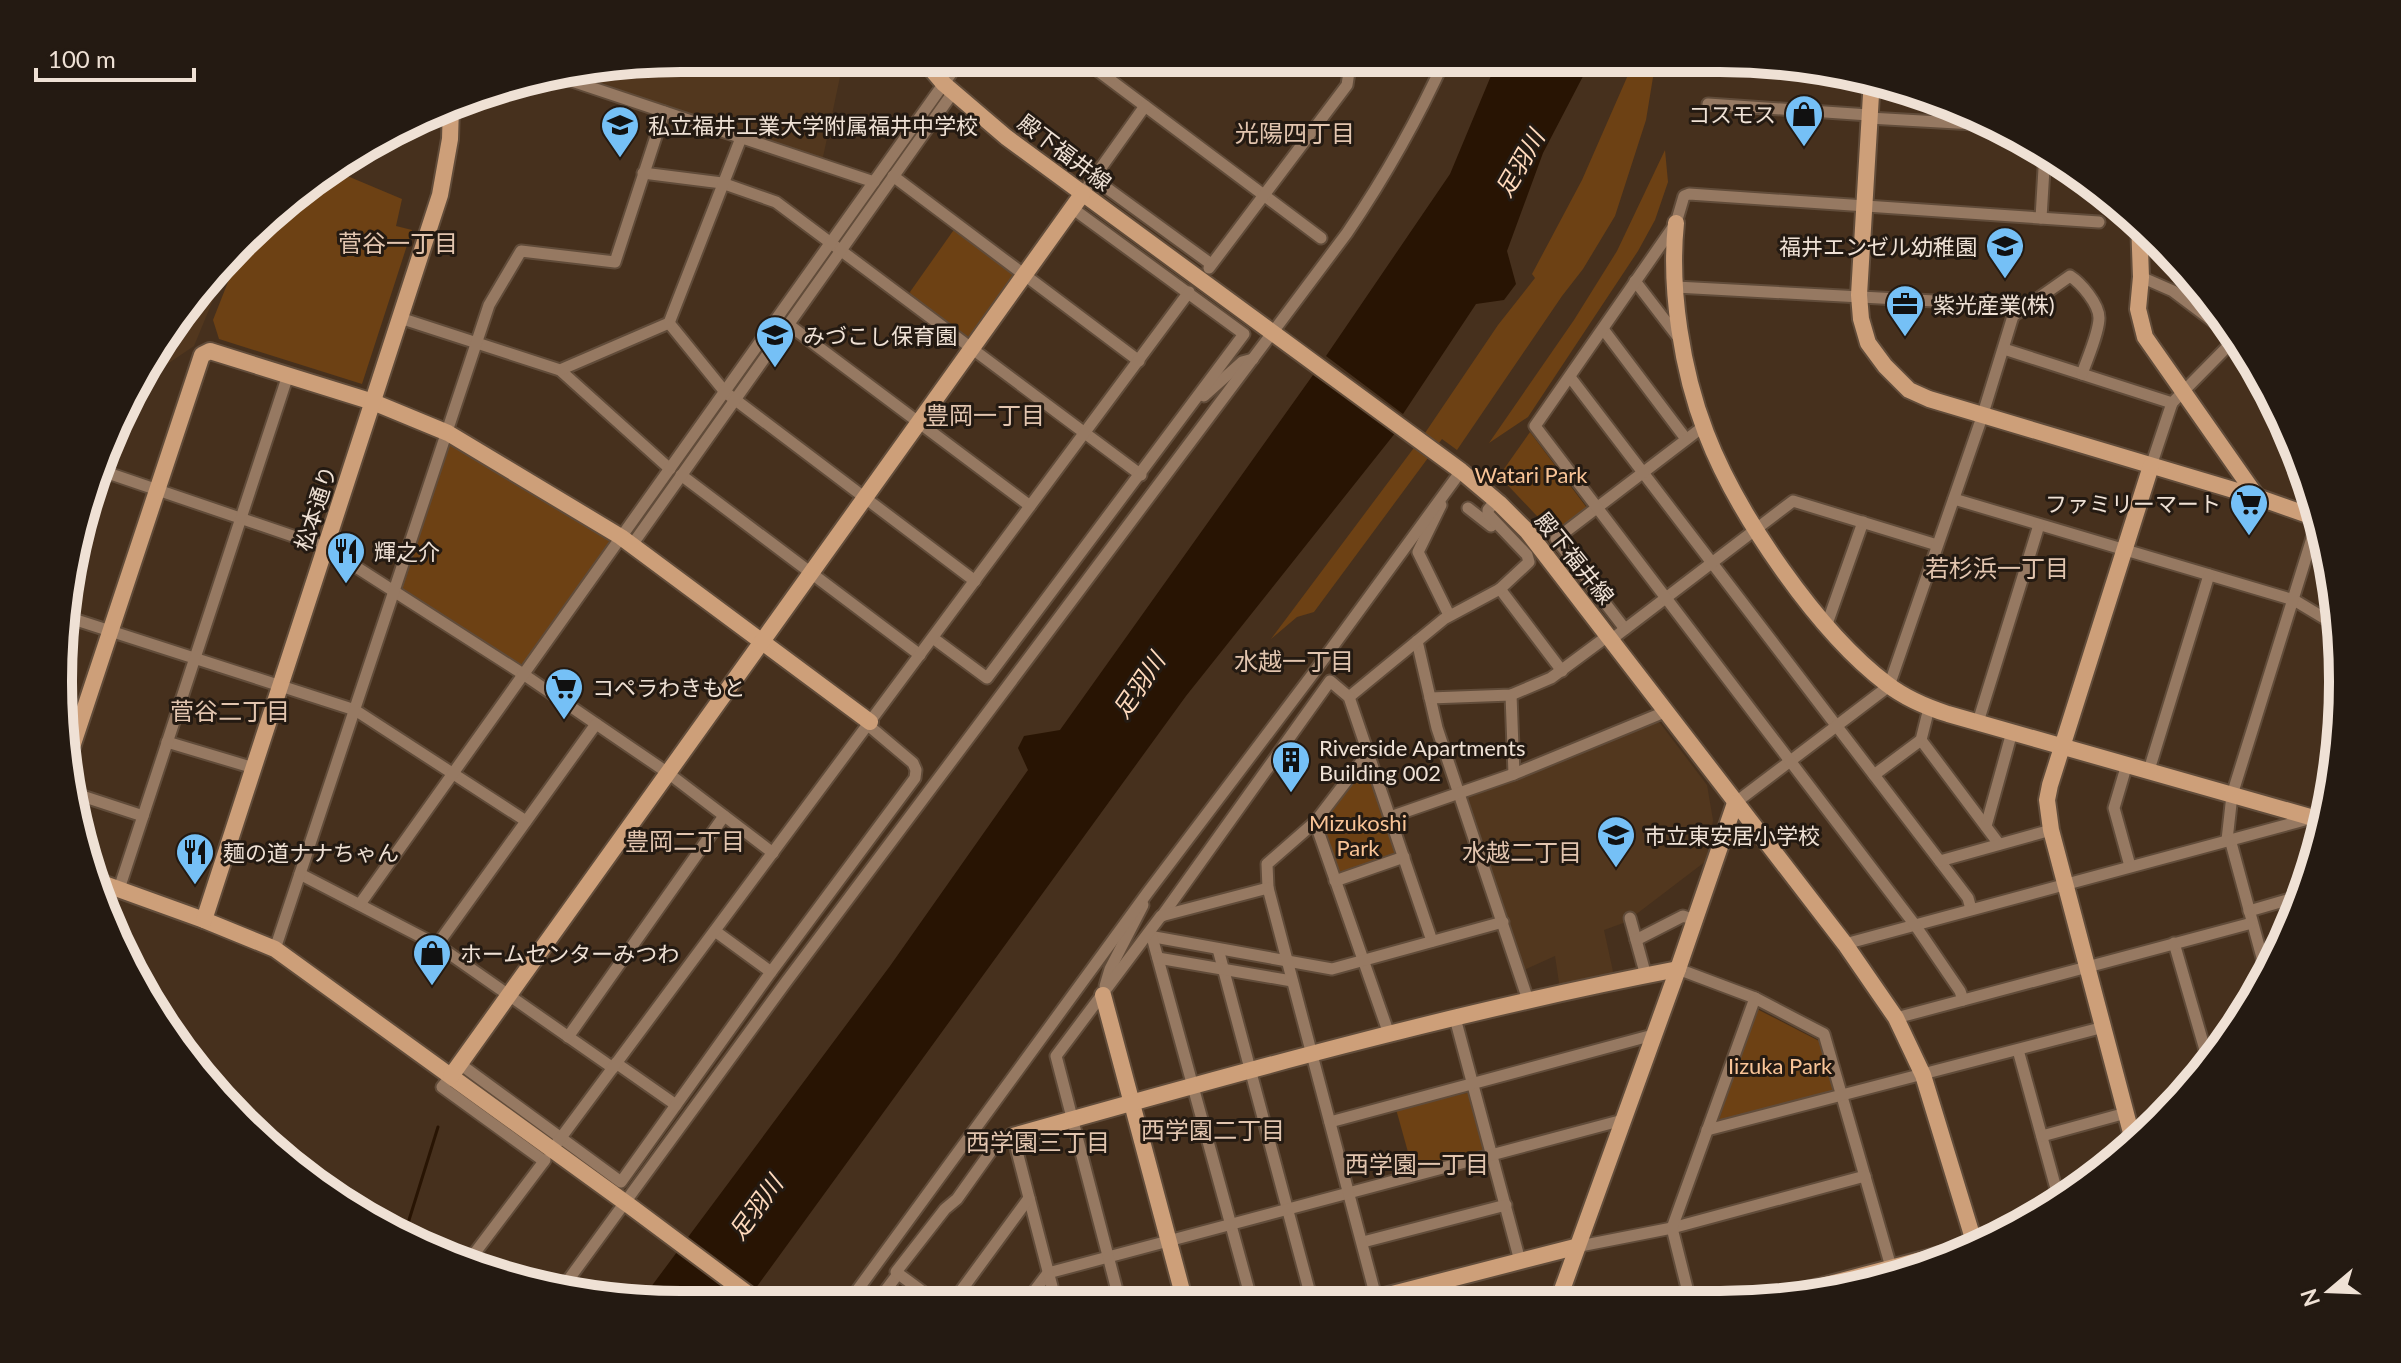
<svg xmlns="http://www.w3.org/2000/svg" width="2401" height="1363" font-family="Lato,'Noto Sans JP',sans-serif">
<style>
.built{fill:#52371e}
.green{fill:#6d4114}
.water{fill:#281403}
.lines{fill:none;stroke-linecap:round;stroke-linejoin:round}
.stream{stroke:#281403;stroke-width:3}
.street-casing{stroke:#614c3a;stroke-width:15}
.secondary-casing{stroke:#614c3a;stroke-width:20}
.street{stroke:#967962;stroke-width:11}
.secondary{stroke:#cd9f79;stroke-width:16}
.labels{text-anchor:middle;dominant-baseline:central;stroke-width:6;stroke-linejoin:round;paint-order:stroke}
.poi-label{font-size:22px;fill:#efe1d5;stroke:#241a12;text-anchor:start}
.street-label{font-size:22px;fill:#efe1d5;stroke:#241a12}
.park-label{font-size:22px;fill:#f9c497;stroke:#241a12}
.neighbourhood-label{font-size:24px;fill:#e2c5af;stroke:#241a12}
.water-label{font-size:24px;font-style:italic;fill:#ffdabd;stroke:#241a12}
.rim{fill:none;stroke:#efe1d5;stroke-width:10}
</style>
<rect width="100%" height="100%" fill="#46301d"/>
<g class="built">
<path d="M682,58H844L823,157L818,160L571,76Z"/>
<path d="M227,266L194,346L142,381L163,335Z"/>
<path d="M1654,722L1660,723L1707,785L1713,820L1706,861L1626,922L1604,930L1614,976L1560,989L1555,956L1524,970L1465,800L1468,795Z"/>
</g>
<g class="green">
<path d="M1635,59H1656L1646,120L1615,216L1583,269L1562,296L1457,450L1442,439L1314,612L1297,617L1271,639L1425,433L1498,325L1535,278L1532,274L1582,180Z"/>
<path d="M1665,150L1668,182L1655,220L1638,251L1528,417L1489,443L1574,320L1617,251Z"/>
<path d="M333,170L402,199L396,226L412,230L362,384L219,339L213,320L239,254L302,187Z"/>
<path d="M958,230L1014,271L1015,277L971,339H967L911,297L910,292L953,231Z"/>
<path d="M1530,432L1587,508L1554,534L1499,476Z"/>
<path d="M448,433L618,541L527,670L395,590Z"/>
<path d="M1363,771L1371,774L1398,855L1339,875L1322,824Z"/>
<path d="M1757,1009L1821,1042L1835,1090L1718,1122Z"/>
<path d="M1471,1092L1486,1151L1413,1170L1396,1109Z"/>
</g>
<g class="water">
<path d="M1498,59H1592L1543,153L1507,251L1516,284L1504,300L1476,304L1403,414L1326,356L1450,174Z"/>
<path d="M1313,375L1396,432L1186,696L745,1303H639L890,966L1028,770L1018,748L1024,736L1060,730Z"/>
</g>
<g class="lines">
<path class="stream" d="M404,1236L438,1127"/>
<defs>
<g id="street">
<path d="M1081,58L1321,238"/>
<path d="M563,78L874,182"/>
<path d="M1708,104L1869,115"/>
<path d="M1869,118L1992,125"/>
<path d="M643,173L722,183L776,202L1141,475"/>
<path d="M893,176L1139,361"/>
<path d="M1093,178L1211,264"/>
<path d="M1083,193L1145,106"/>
<path d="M2041,218L2045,152"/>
<path d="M1209,268L1347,85L1351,59"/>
<path d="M2141,277L2173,291L2238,340"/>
<path d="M1635,281L1681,341"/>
<path d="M1676,287L2027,306"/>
<path d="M400,318L560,370L670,469"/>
<path d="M669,323L725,392L975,581"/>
<path d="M789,325L1030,506"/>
<path d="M1603,329L1686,439"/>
<path d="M2004,349L2172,403"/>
<path d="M560,370L669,323L741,138"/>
<path d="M1570,377L1968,898L1971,909"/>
<path d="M1204,396L1242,362L1253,359"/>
<path d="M2151,466L2172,403L2235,339"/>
<path d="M102,471L325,547L523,674L668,773L773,853"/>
<path d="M681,475L920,655"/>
<path d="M1954,499L2294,600L2339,627"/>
<path d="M1441,505L1418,552L1449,615"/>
<path d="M1468,508L1491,526"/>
<path d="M632,545L954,91"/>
<path d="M1500,589L1562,671"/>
<path d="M70,618L355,710L526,821"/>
<path d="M1827,624L1863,522"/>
<path d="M1625,629L1556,539L1704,426"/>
<path d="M933,638L987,678L1244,334L1072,208"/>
<path d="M1612,639L1793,501L1937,545"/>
<path d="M1417,641L1437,728L1528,1000"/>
<path d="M1511,695L1514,774"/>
<path d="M1349,697L1444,619L1500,589L1529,562L1527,555L1488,514V510L1496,500"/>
<path d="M1430,698L1511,695L1551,678L1609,635"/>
<path d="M1978,722L2039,525"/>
<path d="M1921,740L1999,844"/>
<path d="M167,742L254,768"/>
<path d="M2127,764L2114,808L2130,866"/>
<path d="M2149,770L2209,575"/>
<path d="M1874,775L1921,740L1929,708"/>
<path d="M76,794L143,816"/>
<path d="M1735,803L1889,686L1982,417L2013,316L2070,276C2081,283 2099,304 2099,318C2099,333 2087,359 2082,374"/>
<path d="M1390,817L1514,774L1667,711"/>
<path d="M2317,819L2338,747"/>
<path d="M1315,822L1389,1034"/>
<path d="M1986,826L2012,732"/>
<path d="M2230,839L2267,976"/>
<path d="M2227,840L2232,795L2318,519"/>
<path d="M1940,861L2051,830"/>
<path d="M300,874L437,945L613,1068"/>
<path d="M1335,881L1404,857"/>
<path d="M1268,888L1267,864L1315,822L1368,753"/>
<path d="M119,889L288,375"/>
<path d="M360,904L962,58"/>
<path d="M2249,911L2304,895"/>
<path d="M1162,916L1330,681L1349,697L1432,941"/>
<path d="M1630,918L1646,976"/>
<path d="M715,931L771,972"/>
<path d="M1149,936L1332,969L1503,922"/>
<path d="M1152,937L1252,1302"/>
<path d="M1636,940L1683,916L1695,920"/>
<path d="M2174,943L2208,1060"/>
<path d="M1845,944L2312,818"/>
<path d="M437,945L596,724"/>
<path d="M275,949L489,305L521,251L615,262L664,112"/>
<path d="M1218,949L1312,1301"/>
<path d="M1158,958L1292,981"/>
<path d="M1678,969L1755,998L1824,1034L1891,1267"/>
<path d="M1105,986L1110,969L1143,905"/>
<path d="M1963,1000L1960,991L1915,925L1535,426L1676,223L1684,196L1689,194L2099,222"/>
<path d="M1455,1018L1520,1261"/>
<path d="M1896,1018L2252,923"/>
<path d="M568,1037L724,816"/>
<path d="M2018,1050L2060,1203"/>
<path d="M616,1063L676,1105"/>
<path d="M460,1064L621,1182L771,972L915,778L916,770L913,763L868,725"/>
<path d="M451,1076L442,1087L544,1161"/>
<path d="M1330,1122L1653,1035"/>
<path d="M1707,1130L2104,1027"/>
<path d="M2042,1136L2126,1113"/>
<path d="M557,1143L1189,292"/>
<path d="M1363,1242L1506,1205"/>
<path d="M1575,1247L1672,1228L1865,1176"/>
<path d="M468,1262L545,1160"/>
<path d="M561,1290L786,982L1347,233C1385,177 1417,121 1445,59"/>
<path d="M1690,1300L1672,1228L1755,998"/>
<path d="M1026,1302L1048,1273L1623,1120"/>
<path d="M1120,1302L1056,1056L1161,916L1268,888L1377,1301"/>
<path d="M848,1303L1148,892L1315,671L1461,471"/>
<path d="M876,1303L898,1274"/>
<path d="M938,1303L896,1272L945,1209L957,1199L999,1140L1013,1136L1056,1302"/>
<path d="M952,1303L1029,1198"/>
</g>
<g id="secondary">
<path d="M922,58L944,84L1006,137L1461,471L1499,503L1527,531L1845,944L1896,1018L1923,1075L1975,1245"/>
<path d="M1872,78L1859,295L1861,319L1868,343L1885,366L1909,390L1929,399L2257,497L2322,520"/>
<path d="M2139,221L2141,277L2138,309L2145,337L2257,497"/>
<path d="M1676,223C1669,289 1682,371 1706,433C1737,514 1818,632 1887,684C1905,698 1926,707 1948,714L2324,821"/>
<path d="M68,759L202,355L210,351L373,402L448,433L621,537L870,722"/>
<path d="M96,881L204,920L275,949L630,1206L760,1303"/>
<path d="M204,920L440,195L450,139L451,107"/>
<path d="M1103,995L1185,1302"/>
<path d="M451,1076L1083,193"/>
<path d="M1013,1136C1233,1074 1454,1012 1678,969"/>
<path d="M2134,1144L2051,830L2047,800L2050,785L2151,466"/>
<path d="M1769,1300L1970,1247"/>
<path d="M1365,1301L1575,1247"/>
<path d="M1558,1301L1678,969L1735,803"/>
</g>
</defs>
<use href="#street" class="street-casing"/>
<use href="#secondary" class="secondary-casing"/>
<use href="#street" class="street"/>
<use href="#secondary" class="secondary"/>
</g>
<defs>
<symbol id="shop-pin" viewBox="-11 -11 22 30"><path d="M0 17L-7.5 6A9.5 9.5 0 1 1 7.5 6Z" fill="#75c0f6" stroke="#241a12"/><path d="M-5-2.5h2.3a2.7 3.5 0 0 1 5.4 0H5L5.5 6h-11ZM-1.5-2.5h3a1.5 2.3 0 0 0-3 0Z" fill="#111"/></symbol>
<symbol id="school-pin" viewBox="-11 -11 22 30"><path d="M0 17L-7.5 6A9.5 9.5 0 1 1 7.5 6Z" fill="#75c0f6" stroke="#241a12"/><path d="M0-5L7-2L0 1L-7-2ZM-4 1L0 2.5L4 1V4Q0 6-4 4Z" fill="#111"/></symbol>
<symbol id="office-pin" viewBox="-11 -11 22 30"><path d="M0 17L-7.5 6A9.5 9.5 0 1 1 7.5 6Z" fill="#75c0f6" stroke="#241a12"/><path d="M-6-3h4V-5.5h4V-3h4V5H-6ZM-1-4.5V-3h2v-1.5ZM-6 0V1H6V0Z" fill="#111"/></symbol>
<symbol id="supermarket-pin" viewBox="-11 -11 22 30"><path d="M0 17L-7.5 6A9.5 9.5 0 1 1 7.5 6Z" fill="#75c0f6" stroke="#241a12"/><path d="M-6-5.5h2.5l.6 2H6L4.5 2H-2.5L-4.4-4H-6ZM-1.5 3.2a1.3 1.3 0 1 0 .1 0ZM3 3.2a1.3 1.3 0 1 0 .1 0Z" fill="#111"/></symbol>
<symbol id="restaurant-pin" viewBox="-11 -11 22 30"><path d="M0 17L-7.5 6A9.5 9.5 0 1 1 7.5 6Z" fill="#75c0f6" stroke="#241a12"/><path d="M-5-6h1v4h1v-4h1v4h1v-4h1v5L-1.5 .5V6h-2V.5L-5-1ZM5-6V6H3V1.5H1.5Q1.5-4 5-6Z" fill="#111"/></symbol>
<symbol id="building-pin" viewBox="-11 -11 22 30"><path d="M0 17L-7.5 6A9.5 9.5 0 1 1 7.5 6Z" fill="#75c0f6" stroke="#241a12"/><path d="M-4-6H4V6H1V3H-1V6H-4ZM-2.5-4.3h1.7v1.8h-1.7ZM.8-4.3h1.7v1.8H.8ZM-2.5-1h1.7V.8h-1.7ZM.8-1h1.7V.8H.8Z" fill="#111"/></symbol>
</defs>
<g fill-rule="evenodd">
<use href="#shop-pin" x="1782" y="92" width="44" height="60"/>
<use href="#school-pin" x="598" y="103" width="44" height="60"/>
<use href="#school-pin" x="1983" y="224" width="44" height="60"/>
<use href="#office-pin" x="1883" y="282" width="44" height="60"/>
<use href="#school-pin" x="753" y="313" width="44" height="60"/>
<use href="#supermarket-pin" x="2227" y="481" width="44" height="60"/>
<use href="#restaurant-pin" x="324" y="529" width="44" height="60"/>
<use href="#supermarket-pin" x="542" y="665" width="44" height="60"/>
<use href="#building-pin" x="1269" y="738" width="44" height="60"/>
<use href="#school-pin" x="1594" y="813" width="44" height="60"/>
<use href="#restaurant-pin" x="173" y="830" width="44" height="60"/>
<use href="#shop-pin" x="410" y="931" width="44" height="60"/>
</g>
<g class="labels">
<g class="poi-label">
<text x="1776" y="114" text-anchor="end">コスモス</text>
<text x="648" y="125">私立福井工業大学附属福井中学校</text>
<text x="1977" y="246" text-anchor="end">福井エンゼル幼稚園</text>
<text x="1933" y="304">紫光産業(株)</text>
<text x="803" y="335">みづこし保育園</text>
<text x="2221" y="503" text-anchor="end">ファミリーマート</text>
<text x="374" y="551">輝之介</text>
<text x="592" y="687">コペラわきもと</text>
<text x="1319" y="747">Riverside Apartments<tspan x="1319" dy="25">Building 002</tspan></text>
<text x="1644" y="835">市立東安居小学校</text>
<text x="223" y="852">麺の道ナナちゃん</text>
<text x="460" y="953">ホームセンターみつわ</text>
</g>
<g class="street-label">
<text transform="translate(1065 152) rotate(37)">殿下福井線</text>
<text transform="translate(315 508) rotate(-72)">松本通り</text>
<text transform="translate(1575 558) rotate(51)">殿下福井線</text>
</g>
<g class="park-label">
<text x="1531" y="474">Watari Park</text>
<text x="1358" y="822">Mizukoshi<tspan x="1358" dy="25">Park</tspan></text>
<text x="1780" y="1065">Iizuka Park</text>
</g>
<g class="neighbourhood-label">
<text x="1295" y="132">光陽四丁目</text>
<text x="398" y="242">菅谷一丁目</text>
<text x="985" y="414">豊岡一丁目</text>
<text x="1997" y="567">若杉浜一丁目</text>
<text x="1294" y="660">水越一丁目</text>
<text x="230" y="710">菅谷二丁目</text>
<text x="685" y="840">豊岡二丁目</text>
<text x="1522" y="851">水越二丁目</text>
<text x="1213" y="1129">西学園二丁目</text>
<text x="1038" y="1141">西学園三丁目</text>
<text x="1417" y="1163">西学園一丁目</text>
</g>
<g class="water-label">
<text transform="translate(1519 163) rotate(-60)">足羽川</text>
<text transform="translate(1138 685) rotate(-56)">足羽川</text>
<text transform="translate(755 1207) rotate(-54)">足羽川</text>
</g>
</g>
<path d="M0 0H2401V1363H0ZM681 72H1720A609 609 0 0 1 2329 681V682A609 609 0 0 1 1720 1291H681A609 609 0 0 1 72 682V681A609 609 0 0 1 681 72Z" fill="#241a12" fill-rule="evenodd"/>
<path class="rim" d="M681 72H1720A609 609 0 0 1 2329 681V682A609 609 0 0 1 1720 1291H681A609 609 0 0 1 72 682V681A609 609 0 0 1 681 72Z"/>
<g transform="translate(2329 1291) rotate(251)" stroke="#241a12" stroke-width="6" paint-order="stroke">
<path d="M0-6L14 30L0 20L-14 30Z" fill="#efe1d5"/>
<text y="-12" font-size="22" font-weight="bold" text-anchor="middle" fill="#efe1d5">N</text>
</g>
<path d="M36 68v12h158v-12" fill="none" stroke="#efe1d5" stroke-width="4"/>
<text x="48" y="68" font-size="24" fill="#efe1d5" stroke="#241a12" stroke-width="6" paint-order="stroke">100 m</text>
</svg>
